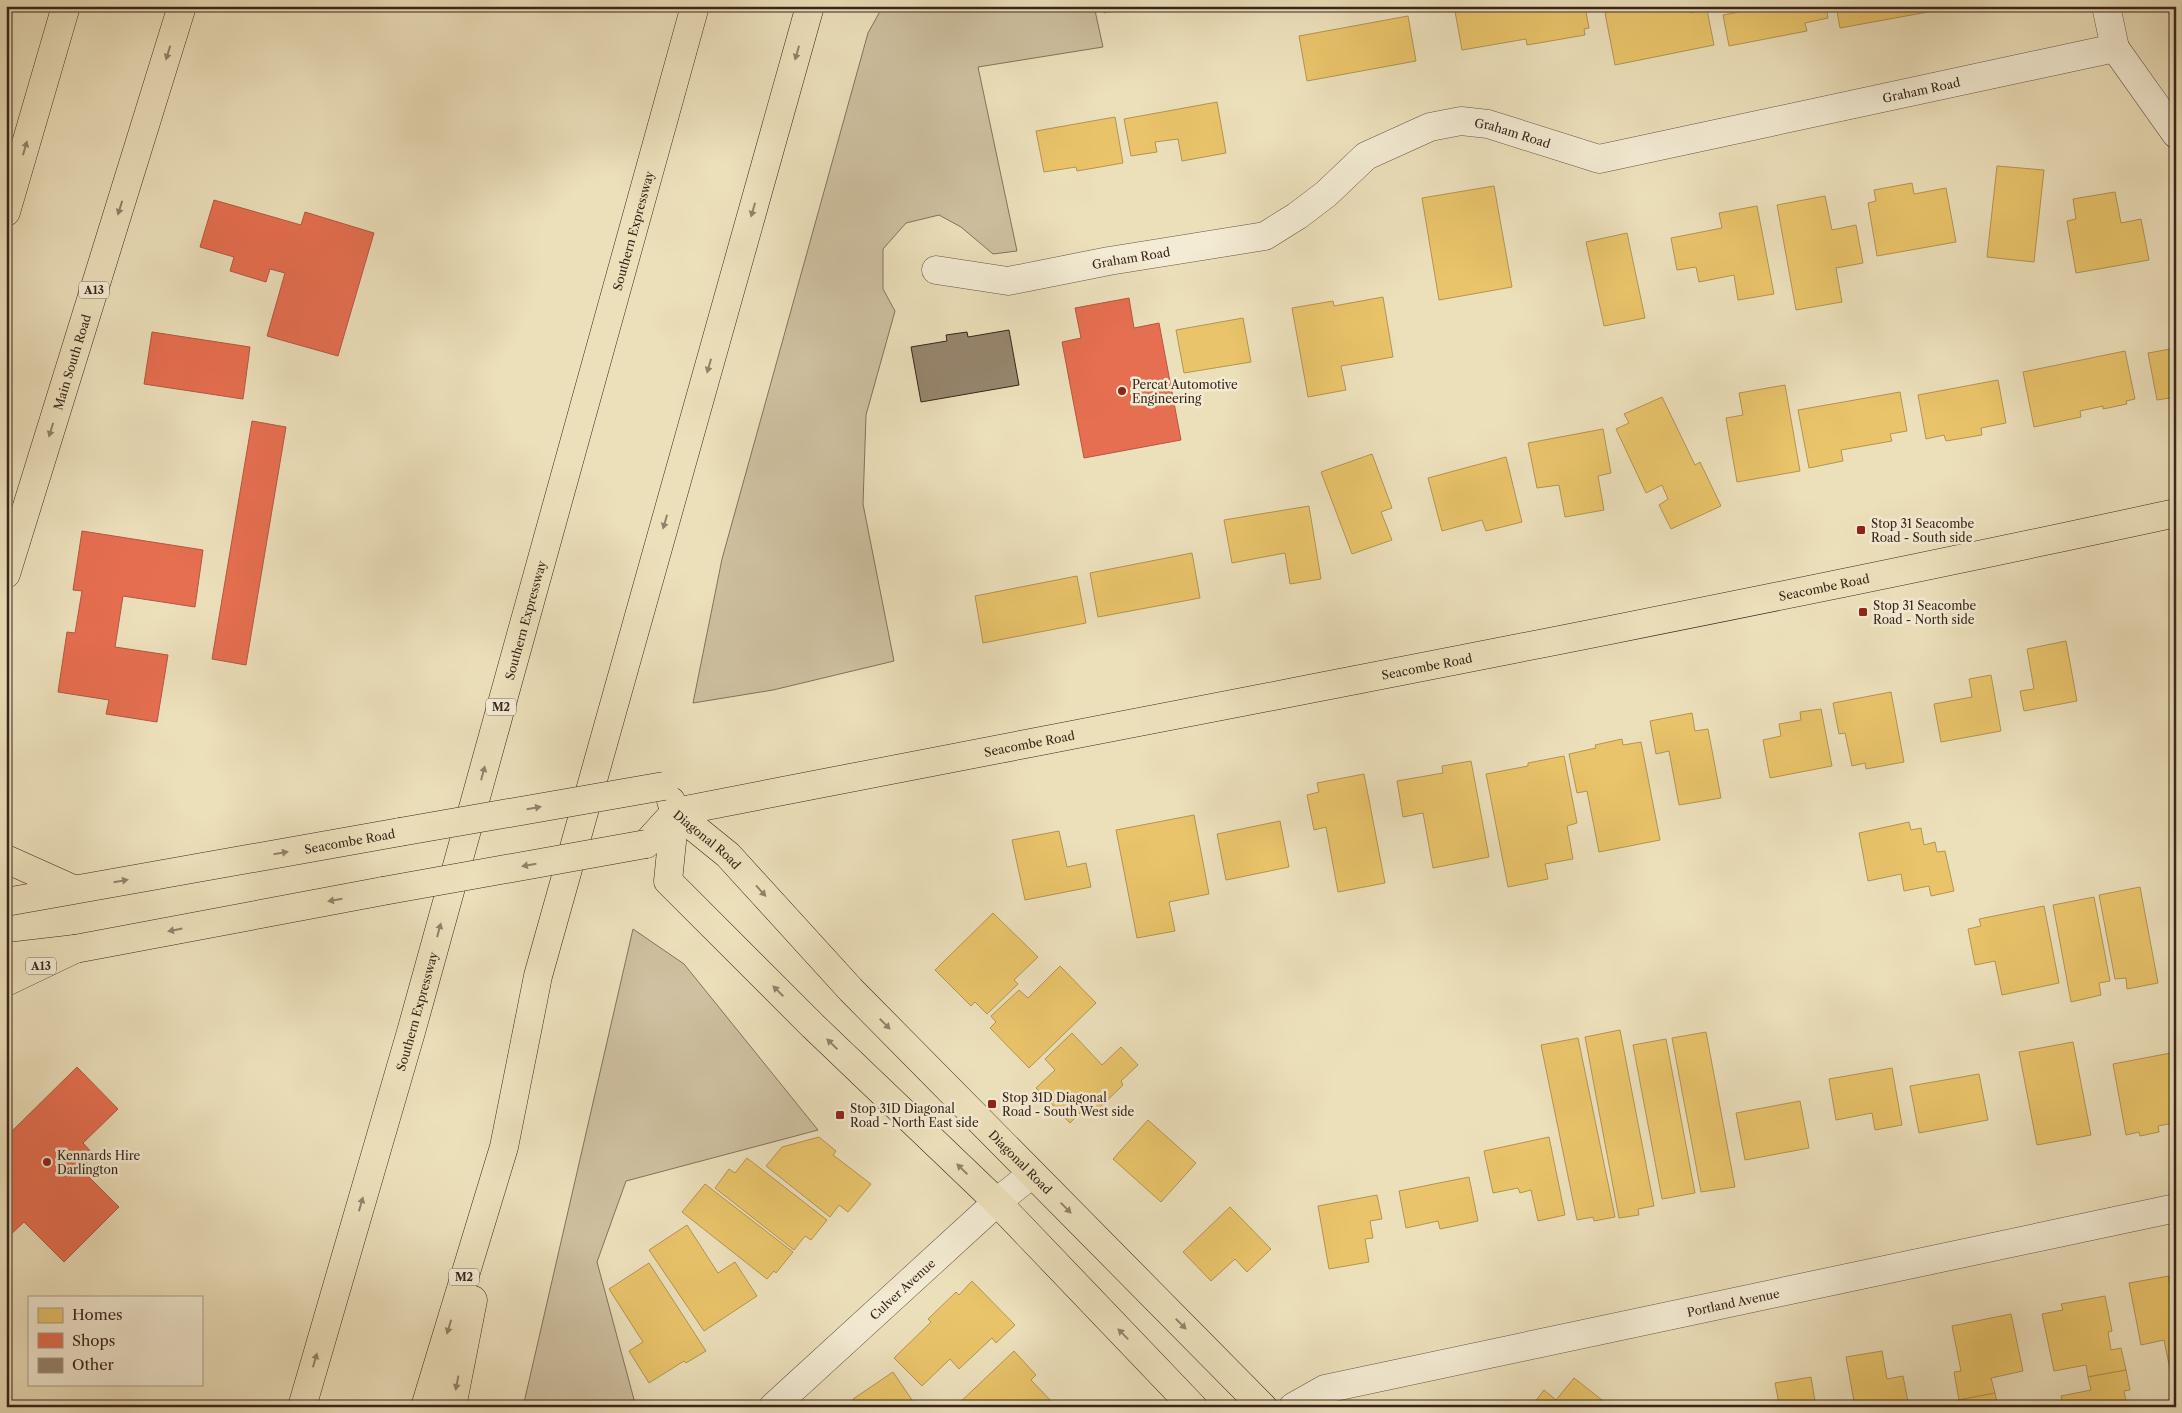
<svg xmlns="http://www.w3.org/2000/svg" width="2182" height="1413" font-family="'Libre Caslon Text',serif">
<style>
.green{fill:#cec0a0;stroke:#84725e}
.homes{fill:#e9c46a;stroke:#b49452}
.shops{fill:#e76f51;stroke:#b35841}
.building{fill:#96866e;stroke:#39241b}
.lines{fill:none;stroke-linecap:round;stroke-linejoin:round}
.minor-casing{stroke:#665343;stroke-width:29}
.major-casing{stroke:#39241b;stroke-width:29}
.highway-casing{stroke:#39241b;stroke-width:29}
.minor{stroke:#f3ebd3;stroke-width:28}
.major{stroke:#ece0bb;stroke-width:28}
.highway{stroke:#ece0bb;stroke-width:28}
.major-bridge-casing{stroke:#39241b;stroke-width:29;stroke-linecap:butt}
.major-bridge{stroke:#ece0bb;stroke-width:28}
.oneway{fill:#92826b}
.poi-dot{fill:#8f2418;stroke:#f3ebd3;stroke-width:2}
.labels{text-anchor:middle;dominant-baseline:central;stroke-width:5;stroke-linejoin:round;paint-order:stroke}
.shield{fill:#f3ebd3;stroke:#716052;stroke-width:1}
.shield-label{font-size:11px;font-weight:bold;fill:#39241b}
.street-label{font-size:12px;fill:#39241b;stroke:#f3ebd3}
.poi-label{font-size:12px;fill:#39241b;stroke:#f3ebd3;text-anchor:start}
</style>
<rect width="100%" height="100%" fill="#ece0bb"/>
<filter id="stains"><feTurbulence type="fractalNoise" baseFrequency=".004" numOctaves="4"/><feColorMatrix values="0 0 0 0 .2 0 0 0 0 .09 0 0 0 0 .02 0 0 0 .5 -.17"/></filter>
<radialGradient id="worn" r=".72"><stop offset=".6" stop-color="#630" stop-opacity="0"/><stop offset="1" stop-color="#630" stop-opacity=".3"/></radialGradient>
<g class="green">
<path d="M883,6H1094L1103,47L978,67L1017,251L993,254L961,227L939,215L906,223L883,249V289L895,311L866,415L863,504L894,661L773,690L693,703L722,559L868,33Z"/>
<path d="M633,929L684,964L818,1130L626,1181L597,1262L636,1407H523Z"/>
</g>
<g class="homes">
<path d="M1103,6H1139L1104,13Z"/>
<path d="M1454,6H1585L1589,28L1584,29L1585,35L1527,45L1526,39L1462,50Z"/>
<path d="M1637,6H1689L1690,13L1707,10L1714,45L1615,65L1605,13Z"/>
<path d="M1743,6H1826L1828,18L1805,23L1807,31L1729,46L1723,15L1744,11Z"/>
<path d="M1836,6H1939V10L1840,28Z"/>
<path d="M1408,16L1416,61L1307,81L1299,36Z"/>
<path d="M1217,102L1226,153L1182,161L1178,139L1155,142L1157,152L1131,156L1124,119Z"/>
<path d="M1115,117L1123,163L1077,171L1076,167L1044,172L1036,131Z"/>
<path d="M1997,166L2044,170L2034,262L1987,257Z"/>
<path d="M1912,183L1914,194L1946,188L1956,242L1877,256L1868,203L1876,201L1874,190Z"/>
<path d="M1494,186L1512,287L1439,300L1422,198Z"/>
<path d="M2115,192L2121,223L2141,219L2149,260L2076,273L2067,221L2076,219L2073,199Z"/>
<path d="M1825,196L1832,230L1856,225L1863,263L1836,268L1842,302L1796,310L1777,205Z"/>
<path d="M1757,206L1774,294L1738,300L1734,275L1699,282L1696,267L1677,270L1671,238L1722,228L1719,213Z"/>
<path d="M1627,233L1645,318L1604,326L1586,242Z"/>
<path d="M1383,297L1393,357L1341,366L1346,390L1308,397L1292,308L1333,301L1334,306Z"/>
<path d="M1243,318L1251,362L1184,373L1176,330Z"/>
<path d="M2176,348V397L2157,400L2148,353Z"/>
<path d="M2125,351L2135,399L2126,401L2127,404L2103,409V406L2080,411L2081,417L2034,427L2023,372Z"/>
<path d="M1998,380L2006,423L1981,428L1982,435L1946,441L1944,435L1926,439L1918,395Z"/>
<path d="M1785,385L1800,471L1737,482L1726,418L1743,415L1739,393Z"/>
<path d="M1900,392L1907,431L1890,434L1892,441L1841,450L1843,461L1809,468L1798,410Z"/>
<path d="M1662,397L1695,465L1700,462L1721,506L1671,529L1659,505L1668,499L1662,485L1646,493L1616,429L1629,423L1624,414Z"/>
<path d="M1603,429L1611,473L1598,476L1604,510L1565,517L1559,485L1537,488L1528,443Z"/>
<path d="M1372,454L1392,508L1381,512L1392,540L1352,554L1321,472Z"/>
<path d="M1506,457L1522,522L1486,531L1482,520L1442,531L1428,478Z"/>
<path d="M1309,506L1321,579L1290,584L1285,553L1232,563L1224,520Z"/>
<path d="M1192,553L1200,598L1098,617L1090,573Z"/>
<path d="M1077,576L1086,623L983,643L975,596Z"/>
<path d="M2066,641L2077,701L2024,711L2020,691L2034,689L2027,649Z"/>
<path d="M1991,675L2001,731L1941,742L1934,704L1972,697L1969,679Z"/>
<path d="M1891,692L1904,762L1866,769L1865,763L1852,766L1845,733L1839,734L1833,703Z"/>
<path d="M1821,709L1832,766L1770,778L1763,740L1781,736L1779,724L1801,720L1800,712Z"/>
<path d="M1692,713L1695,731L1708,729L1721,798L1679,805L1669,751L1656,754L1650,721Z"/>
<path d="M1622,739L1623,745L1641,742L1660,840L1599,852L1587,791L1577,793L1569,754L1596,748L1595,745Z"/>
<path d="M1564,756L1577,823L1567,826L1573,859L1545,864L1548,879L1508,887L1486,774L1528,766V763Z"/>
<path d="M1471,761L1489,857L1433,868L1423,813L1403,817L1397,781L1443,773L1442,766Z"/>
<path d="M1364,774L1385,883L1338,892L1326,827L1314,830L1307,795L1319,792L1317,783Z"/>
<path d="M1194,815L1209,894L1169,902L1175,931L1137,938L1116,830Z"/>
<path d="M1280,821L1289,867L1226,880L1217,834Z"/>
<path d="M1909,822L1911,830L1921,828L1924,845L1935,842L1937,852L1945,851L1954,891L1931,896L1929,886L1904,891L1901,874L1868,881L1859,833Z"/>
<path d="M1059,831L1067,867L1086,863L1091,887L1025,900L1012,840Z"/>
<path d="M2140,887L2158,983L2127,989L2126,978L2115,979L2099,895Z"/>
<path d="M2094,897L2110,981L2099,983L2101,995L2071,1002L2053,905Z"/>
<path d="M2044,906L2059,983L2002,995L1995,961L1975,965L1968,929L1981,926L1979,919Z"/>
<path d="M993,913L1038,957L1014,980L1018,984L987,1014L975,1002L971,1006L935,970Z"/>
<path d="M1060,966L1096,1003L1029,1068L990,1028L996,1022L991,1016L1019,990L1028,998Z"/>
<path d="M1620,1030L1654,1206L1638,1209L1639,1215L1619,1218L1585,1037Z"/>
<path d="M1706,1032L1735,1187L1701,1192L1672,1038Z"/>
<path d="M1072,1033L1102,1065L1121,1047L1138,1065L1121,1081L1123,1085L1098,1109L1091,1102L1070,1123L1036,1088L1055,1070L1045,1059Z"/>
<path d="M1578,1038L1615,1217L1594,1221L1593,1217L1577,1220L1541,1045Z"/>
<path d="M1666,1039L1695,1193L1662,1199L1633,1045Z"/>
<path d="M2073,1042L2091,1135L2037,1145L2019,1052Z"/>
<path d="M2176,1052V1116L2171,1117L2173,1123L2158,1126L2159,1132L2140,1136L2139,1132L2126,1135L2113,1064Z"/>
<path d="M1892,1068L1902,1125L1875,1130L1872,1113L1836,1120L1829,1079Z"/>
<path d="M1979,1074L1988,1120L1919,1133L1910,1086Z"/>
<path d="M1800,1101L1809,1148L1745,1160L1736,1113Z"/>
<path d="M1148,1120L1196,1163L1161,1202L1113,1159Z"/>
<path d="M819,1137L836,1151L833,1155L871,1184L848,1212L839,1205L830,1217L766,1166L782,1147Z"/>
<path d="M1549,1137L1565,1215L1538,1221L1531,1190L1520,1193L1518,1188L1493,1193L1484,1151Z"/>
<path d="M747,1158L827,1220L811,1240L805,1236L794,1250L715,1188L729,1169L735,1173Z"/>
<path d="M1469,1177L1478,1221L1440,1229L1438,1221L1406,1228L1399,1191Z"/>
<path d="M705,1184L793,1252L776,1273L774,1271L767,1279L682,1212Z"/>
<path d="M1377,1195L1382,1219L1370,1221L1373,1238L1365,1239L1369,1262L1329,1269L1318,1206Z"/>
<path d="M1230,1207L1271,1249L1247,1272L1235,1259L1211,1281L1183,1252Z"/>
<path d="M687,1225L718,1273L735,1262L757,1296L704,1331L649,1250Z"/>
<path d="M649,1263L706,1351L686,1363L684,1361L649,1383L629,1351L643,1342L609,1289Z"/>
<path d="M2169,1276V1282L2176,1280V1379H2172L2164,1340L2141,1345L2129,1283Z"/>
<path d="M972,1281L1015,1325L996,1343L992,1338L959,1369L950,1359L922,1386L894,1358L931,1322L928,1319L956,1292L959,1295Z"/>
<path d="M2105,1296L2112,1331L2108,1332L2111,1350L2121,1348L2126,1370L2088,1377L2086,1365L2054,1371L2042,1314L2063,1310L2061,1304Z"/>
<path d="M2011,1314L2023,1371L1991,1378L1995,1393L1959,1400L1954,1372L1961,1371L1952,1326Z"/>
<path d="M1014,1351L1036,1375L1031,1380L1053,1403L1049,1407H955Z"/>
<path d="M1882,1351L1887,1379L1903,1376L1909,1407H1855L1846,1357Z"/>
<path d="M2126,1370L2130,1390L2124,1391L2127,1407H2063L2061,1396L2091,1390L2088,1377Z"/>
<path d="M893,1372L914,1403L909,1407H859L853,1399Z"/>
<path d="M1811,1377L1816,1407H1765L1779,1404L1775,1383Z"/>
<path d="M1574,1378L1607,1404L1604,1407H1531L1544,1390L1556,1400Z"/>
<path d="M1995,1393L1998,1407H1960L1959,1400Z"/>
</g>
<g class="shops">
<path d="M214,200L301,225L305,212L374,233L338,356L267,336L285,273L270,269L266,282L230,271L234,257L200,247Z"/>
<path d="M1129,298L1134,328L1159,323L1181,440L1084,458L1062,342L1081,338L1075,308Z"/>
<path d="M152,332L250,347L243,399L144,384Z"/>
<path d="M252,421L286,427L246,665L212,659Z"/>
<path d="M82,531L203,550L195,607L123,596L115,647L168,655L157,722L106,714L109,700L58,692L67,632L75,633L82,591L73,590Z"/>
<path d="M77,1067L118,1109L83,1143L94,1155L81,1169L119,1207L64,1262L24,1222L6,1239V1137Z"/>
</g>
<path class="building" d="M1009,330L1019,385L921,402L911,347L947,341L946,335L967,332L968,337Z"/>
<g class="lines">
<defs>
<g id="minor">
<path d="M2106,6L2115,48L2176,134"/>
<path id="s1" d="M936,270L1008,281L1109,261L1265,236L1297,216L1326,194L1366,156L1430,127L1461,121L1488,124L1599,159L2115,48"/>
<path id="s2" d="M773,1407L997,1202L1032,1174"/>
<path id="s3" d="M1293,1407L1325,1389L2176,1208"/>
</g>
<g id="major">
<path id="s4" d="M671,801L675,812L728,855L851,990L1263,1407"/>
<path d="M675,812L668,881L813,1026L997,1202L1193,1407"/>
<path id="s5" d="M646,844L675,812C1176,714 1677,621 2176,513"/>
<path id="s6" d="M6,902L400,832"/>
<path d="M6,957L75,949L383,891"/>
</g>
<g id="highway">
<path d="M6,212L66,6"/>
<path id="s7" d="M6,574L182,6"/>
<path d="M6,859L73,889"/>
<path d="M6,982L75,949"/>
<path id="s8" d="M302,1407L411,1032L695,6"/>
<path d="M425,1407L504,1147L538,976L810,6"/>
<path d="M452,1407L473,1300"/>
</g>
</defs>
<use href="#minor" class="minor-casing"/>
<use href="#major" class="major-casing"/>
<use href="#highway" class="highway-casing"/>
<use href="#minor" class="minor"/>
<use href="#major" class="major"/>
<use href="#highway" class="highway"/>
<defs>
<g id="major-bridge">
<path d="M400,832L664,786"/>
<path d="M383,891L646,844"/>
</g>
</defs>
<use href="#major-bridge" class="major-bridge-casing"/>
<use href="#major-bridge" class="major-bridge"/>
</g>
<defs><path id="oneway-solid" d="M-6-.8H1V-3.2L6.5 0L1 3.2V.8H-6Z" transform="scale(1.25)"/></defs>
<g class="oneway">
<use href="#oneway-solid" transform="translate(168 53) rotate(107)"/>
<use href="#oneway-solid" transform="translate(797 53) rotate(106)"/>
<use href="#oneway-solid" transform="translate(25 148) rotate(-74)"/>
<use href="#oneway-solid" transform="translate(120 208) rotate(107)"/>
<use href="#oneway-solid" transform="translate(753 210) rotate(106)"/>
<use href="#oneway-solid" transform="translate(709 366) rotate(106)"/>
<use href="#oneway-solid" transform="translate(51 430) rotate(107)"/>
<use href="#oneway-solid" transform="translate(665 522) rotate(106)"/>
<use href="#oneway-solid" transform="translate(483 773) rotate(-75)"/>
<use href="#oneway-solid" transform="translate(534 808) rotate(-10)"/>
<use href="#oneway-solid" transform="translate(281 853) rotate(-10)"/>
<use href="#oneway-solid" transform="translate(529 865) rotate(170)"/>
<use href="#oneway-solid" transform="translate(121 881) rotate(-10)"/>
<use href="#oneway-solid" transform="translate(761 891) rotate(48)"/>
<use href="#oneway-solid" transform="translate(335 900) rotate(170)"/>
<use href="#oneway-solid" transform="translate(175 930) rotate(169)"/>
<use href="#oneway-solid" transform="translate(439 930) rotate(-75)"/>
<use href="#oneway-solid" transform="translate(778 991) rotate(-135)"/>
<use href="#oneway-solid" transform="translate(885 1024) rotate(45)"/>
<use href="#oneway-solid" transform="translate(832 1044) rotate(-136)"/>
<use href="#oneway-solid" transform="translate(962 1169) rotate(-136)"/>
<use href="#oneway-solid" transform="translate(361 1204) rotate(-74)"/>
<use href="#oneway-solid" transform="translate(1066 1208) rotate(45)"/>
<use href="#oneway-solid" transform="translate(1181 1324) rotate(45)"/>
<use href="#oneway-solid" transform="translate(449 1327) rotate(107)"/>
<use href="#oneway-solid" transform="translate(1123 1334) rotate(-134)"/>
<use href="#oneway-solid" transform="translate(315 1360) rotate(-74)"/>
<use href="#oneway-solid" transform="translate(457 1383) rotate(101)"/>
</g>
<g class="poi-dot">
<circle cx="1122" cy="391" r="5"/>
<rect x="1856" y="525" width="10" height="10" rx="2.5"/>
<rect x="1858" y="607" width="10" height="10" rx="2.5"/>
<rect x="987" y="1099" width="10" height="10" rx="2.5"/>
<rect x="835" y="1110" width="10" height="10" rx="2.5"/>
<circle cx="47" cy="1162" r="5"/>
</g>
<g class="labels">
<g class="shield">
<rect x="79" y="281.5" width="30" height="17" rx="4"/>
<rect x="486" y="698.5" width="30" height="17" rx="4"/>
<rect x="26" y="957.5" width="30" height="17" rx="4"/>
<rect x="449" y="1268.5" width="30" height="17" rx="4"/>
</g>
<g class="shield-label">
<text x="94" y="290">A13</text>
<text x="501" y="707">M2</text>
<text x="41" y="966">A13</text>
<text x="464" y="1277">M2</text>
</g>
<g class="street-label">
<text stroke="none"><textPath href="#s1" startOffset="1038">Graham Road</textPath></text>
<text stroke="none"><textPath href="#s1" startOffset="618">Graham Road</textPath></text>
<text stroke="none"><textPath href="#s8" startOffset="1222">Southern Expressway</textPath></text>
<text stroke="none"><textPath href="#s1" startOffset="198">Graham Road</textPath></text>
<text stroke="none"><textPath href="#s7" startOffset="222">Main South Road</textPath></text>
<text stroke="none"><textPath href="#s5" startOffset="1214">Seacombe Road</textPath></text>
<text stroke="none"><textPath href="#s8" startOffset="818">Southern Expressway</textPath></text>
<text stroke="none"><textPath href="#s5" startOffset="809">Seacombe Road</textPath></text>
<text stroke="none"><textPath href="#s5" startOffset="404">Seacombe Road</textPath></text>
<text stroke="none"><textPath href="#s6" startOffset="349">Seacombe Road</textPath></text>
<text stroke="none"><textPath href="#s4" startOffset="54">Diagonal Road</textPath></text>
<text stroke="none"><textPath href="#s8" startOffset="412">Southern Expressway</textPath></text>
<text stroke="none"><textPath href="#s4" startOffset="504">Diagonal Road</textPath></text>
<text stroke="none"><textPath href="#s2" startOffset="175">Culver Avenue</textPath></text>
<text stroke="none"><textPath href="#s3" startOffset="454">Portland Avenue</textPath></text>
</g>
<g class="poi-label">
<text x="1132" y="384">Percat Automotive<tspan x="1132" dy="14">Engineering</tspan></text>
<text x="1871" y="523">Stop 31 Seacombe<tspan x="1871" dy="14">Road - South side</tspan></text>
<text x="1873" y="605">Stop 31 Seacombe<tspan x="1873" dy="14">Road - North side</tspan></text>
<text x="1002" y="1097">Stop 31D Diagonal<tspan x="1002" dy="14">Road - South West side</tspan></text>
<text x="850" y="1108">Stop 31D Diagonal<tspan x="850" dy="14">Road - North East side</tspan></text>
<text x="57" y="1155">Kennards Hire<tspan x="57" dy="14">Darlington</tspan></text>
</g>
</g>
<rect width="2182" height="1413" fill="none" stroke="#ece0bb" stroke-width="25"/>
<rect x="8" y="8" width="2167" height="1398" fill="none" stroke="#39241b" stroke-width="2.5"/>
<rect x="12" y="12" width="2157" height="1388" fill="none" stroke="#39241b"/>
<rect x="28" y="1296" width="175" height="90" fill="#f3ebd3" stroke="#a99b89"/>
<rect x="38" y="1308" width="25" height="15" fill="#e9c46a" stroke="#a99b89"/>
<text x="72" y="1320" font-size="15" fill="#39241b">Homes</text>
<rect x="38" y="1333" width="25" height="15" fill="#e76f51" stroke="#a99b89"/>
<text x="72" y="1346" font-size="15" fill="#39241b">Shops</text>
<rect x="38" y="1358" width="25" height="15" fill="#96866e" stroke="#a99b89"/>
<text x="72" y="1370" font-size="15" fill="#39241b">Other</text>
<rect width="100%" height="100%" filter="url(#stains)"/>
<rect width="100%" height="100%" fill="url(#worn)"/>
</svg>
